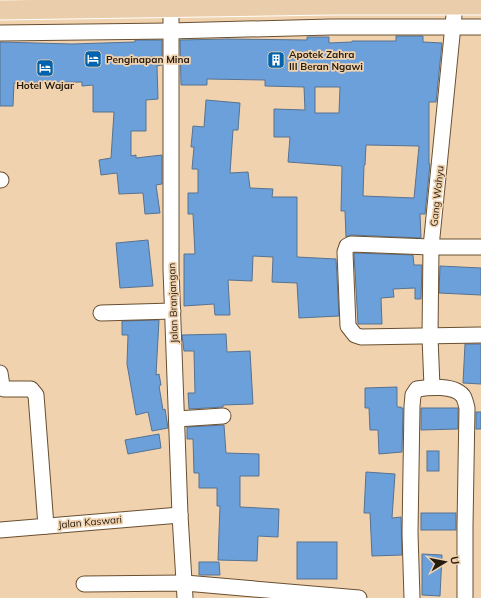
<svg xmlns="http://www.w3.org/2000/svg" width="481" height="598" font-family="Mulish,sans-serif">
<style>
.building{fill:#6ca0da;stroke:#577290;fill-rule:evenodd}
.lines{fill:none;stroke-linecap:round;stroke-linejoin:round}
.minor-casing{stroke:#695031;stroke-width:17}
.major-casing{stroke:#fff;stroke-width:21}
.minor{stroke:#fff;stroke-width:15}
.major{stroke:#eacdaa;stroke-width:19}
.labels{text-anchor:middle;dominant-baseline:central;stroke-width:3.5;stroke-linejoin:round;paint-order:stroke}
.poi-label{font-size:10px;font-weight:bold;fill:#271d0f;stroke:#f0d2af;text-anchor:start}
.street-label{font-size:10px;fill:#271d0f;stroke:#f0d2af}
</style>
<rect width="100%" height="100%" fill="#f0d2af"/>
<g class="building">
<path d="M396,36H423V42L442,43L436,102H429V164H430L425,214H420L421,238L351,235L346,237L345,211H341L342,166L288,162L290,137H274V109L305,110L304,87L265,86V80L207,79V85H181L180,40L227,39L307,40V37H329V43L352,42V41H396ZM315,87H340L339,113H315ZM366,145L419,146L414,198L363,196L364,165H365Z"/>
<path d="M135,40H162V65L157,66L158,99L146,100V131H131V156L136,155V158L162,155V184L156,185L160,213L145,214L143,193L119,194L117,173L101,175L99,160L111,158L114,112H93V85L82,86V82L14,83L13,106H0V42L72,44L135,42Z"/>
<path d="M206,100L240,103L238,130H233L230,173L248,172L250,188L273,189L272,197H297V257L336,259L339,316L299,318L297,283L272,282L273,257L253,256L252,281L228,280L230,315H215L214,304L184,306V254H195L193,214H188V193H198V169H192L194,147H191L193,126L204,127Z"/>
<path d="M148,240L153,286L120,288L116,243Z"/>
<path d="M354,253L413,255L414,265H422L421,299H415V288L393,289L394,297L381,298L382,324H358Z"/>
<path d="M440,266L481,268V295L439,293Z"/>
<path d="M159,320L156,375L159,374L161,385L159,386L163,410L165,409L168,428L152,431L148,412L136,415L127,364L128,335H122V321Z"/>
<path d="M226,334L227,352L250,351L253,404L223,405V407L189,409L188,393H195L194,351H184L182,335Z"/>
<path d="M465,344H481V384L463,383Z"/>
<path d="M397,387V407H401V408H403L402,452L379,454L378,430H370L369,408H365V388Z"/>
<path d="M421,408H458V429L421,430Z"/>
<rect x="476" y="412" width="5" height="17"/>
<path d="M224,425L226,453L259,454V476H240V507L279,509L278,537L258,536L257,561L218,560L220,506H217V488H199V473H194L193,439H187V427Z"/>
<path d="M159,434L161,448L128,454L125,440Z"/>
<rect x="427" y="451" width="12" height="20"/>
<path d="M366,472L395,474L392,518L401,517L402,555L372,556L370,513H364Z"/>
<rect x="421" y="513" width="35" height="17"/>
<rect x="297" y="542" width="40" height="37"/>
<path d="M422,554L442,555L440,596L422,595Z"/>
<path d="M199,562H219L220,575H199Z"/>
</g>
<g class="lines">
<defs>
<g id="minor">
<path d="M171,0V269L180,515L185,598"/>
<path d="M0,33L170,31L331,27H481"/>
<path d="M0,180H1"/>
<path d="M481,247H431L351,244L347,246L345,252L348,326L355,335L361,337L481,335"/>
<path d="M101,313L173,311"/>
<path d="M0,373L2,386L4,389H31L36,395L46,526"/>
<path d="M432,387L430,337L431,247L455,5"/>
<path d="M177,419L223,416"/>
<path d="M0,530L180,515"/>
<path d="M84,584L185,583L359,598"/>
<path d="M412,598L410,533L412,406L413,395L417,389C430,387 454,385 463,396C465,399 466,404 467,408L465,526V598"/>
</g>
<path id="major" d="M0,10L331,5H481"/>
</defs>
<use href="#minor" class="minor-casing"/>
<use href="#major" class="major-casing"/>
<use href="#minor" class="minor"/>
<use href="#major" class="major"/>
</g>
<defs>
<symbol id="hotel-square" viewBox="-11 -11 22 22"><rect x="-9" y="-9" width="18" height="18" rx="4" fill="#0162ae" stroke="#f0d2af"/><path d="M-6-4.5h1.5V1H6V5H4.5V3h-9V5H-6ZM-4 0a1.8 1.8 0 1 1 3.6 0ZM.5 0V-2.5h3Q6-2.5 6 0Z" fill="#fff"/></symbol>
<symbol id="building-square" viewBox="-11 -11 22 22"><rect x="-9" y="-9" width="18" height="18" rx="4" fill="#0162ae" stroke="#f0d2af"/><path d="M-4-6H4V6H1V3H-1V6H-4ZM-2.5-4.3h1.7v1.8h-1.7ZM.8-4.3h1.7v1.8H.8ZM-2.5-1h1.7V.8h-1.7ZM.8-1h1.7V.8H.8Z" fill="#fff"/></symbol>
</defs>
<g fill-rule="evenodd">
<use href="#hotel-square" x="83" y="49" width="20" height="20"/>
<use href="#building-square" x="266" y="50" width="20" height="20"/>
<use href="#hotel-square" x="35" y="58" width="20" height="20"/>
</g>
<g class="labels">
<g class="poi-label">
<text x="289" y="54">Apotek Zahra<tspan x="289" dy="12">III Beran Ngawi</tspan></text>
<text x="106" y="59">Penginapan Mina</text>
<text x="45" y="85" text-anchor="middle">Hotel Wajar</text>
</g>
<g class="street-label">
<text transform="translate(437 196) rotate(-84)">Gang Wahyu</text>
<text transform="translate(173 303) rotate(-92)">Jalan Branjangan</text>
<text transform="translate(90 522) rotate(-5)">Jalan Kaswari</text>
</g>
</g>
<g transform="translate(445 562) rotate(80)" stroke="#f0d2af" stroke-width="3" paint-order="stroke">
<path d="M0-3L7 15L0 10L-7 15Z" fill="#271d0f"/>
<text y="-6" font-size="11" font-weight="bold" text-anchor="middle" fill="#271d0f">U</text>
</g>
</svg>
